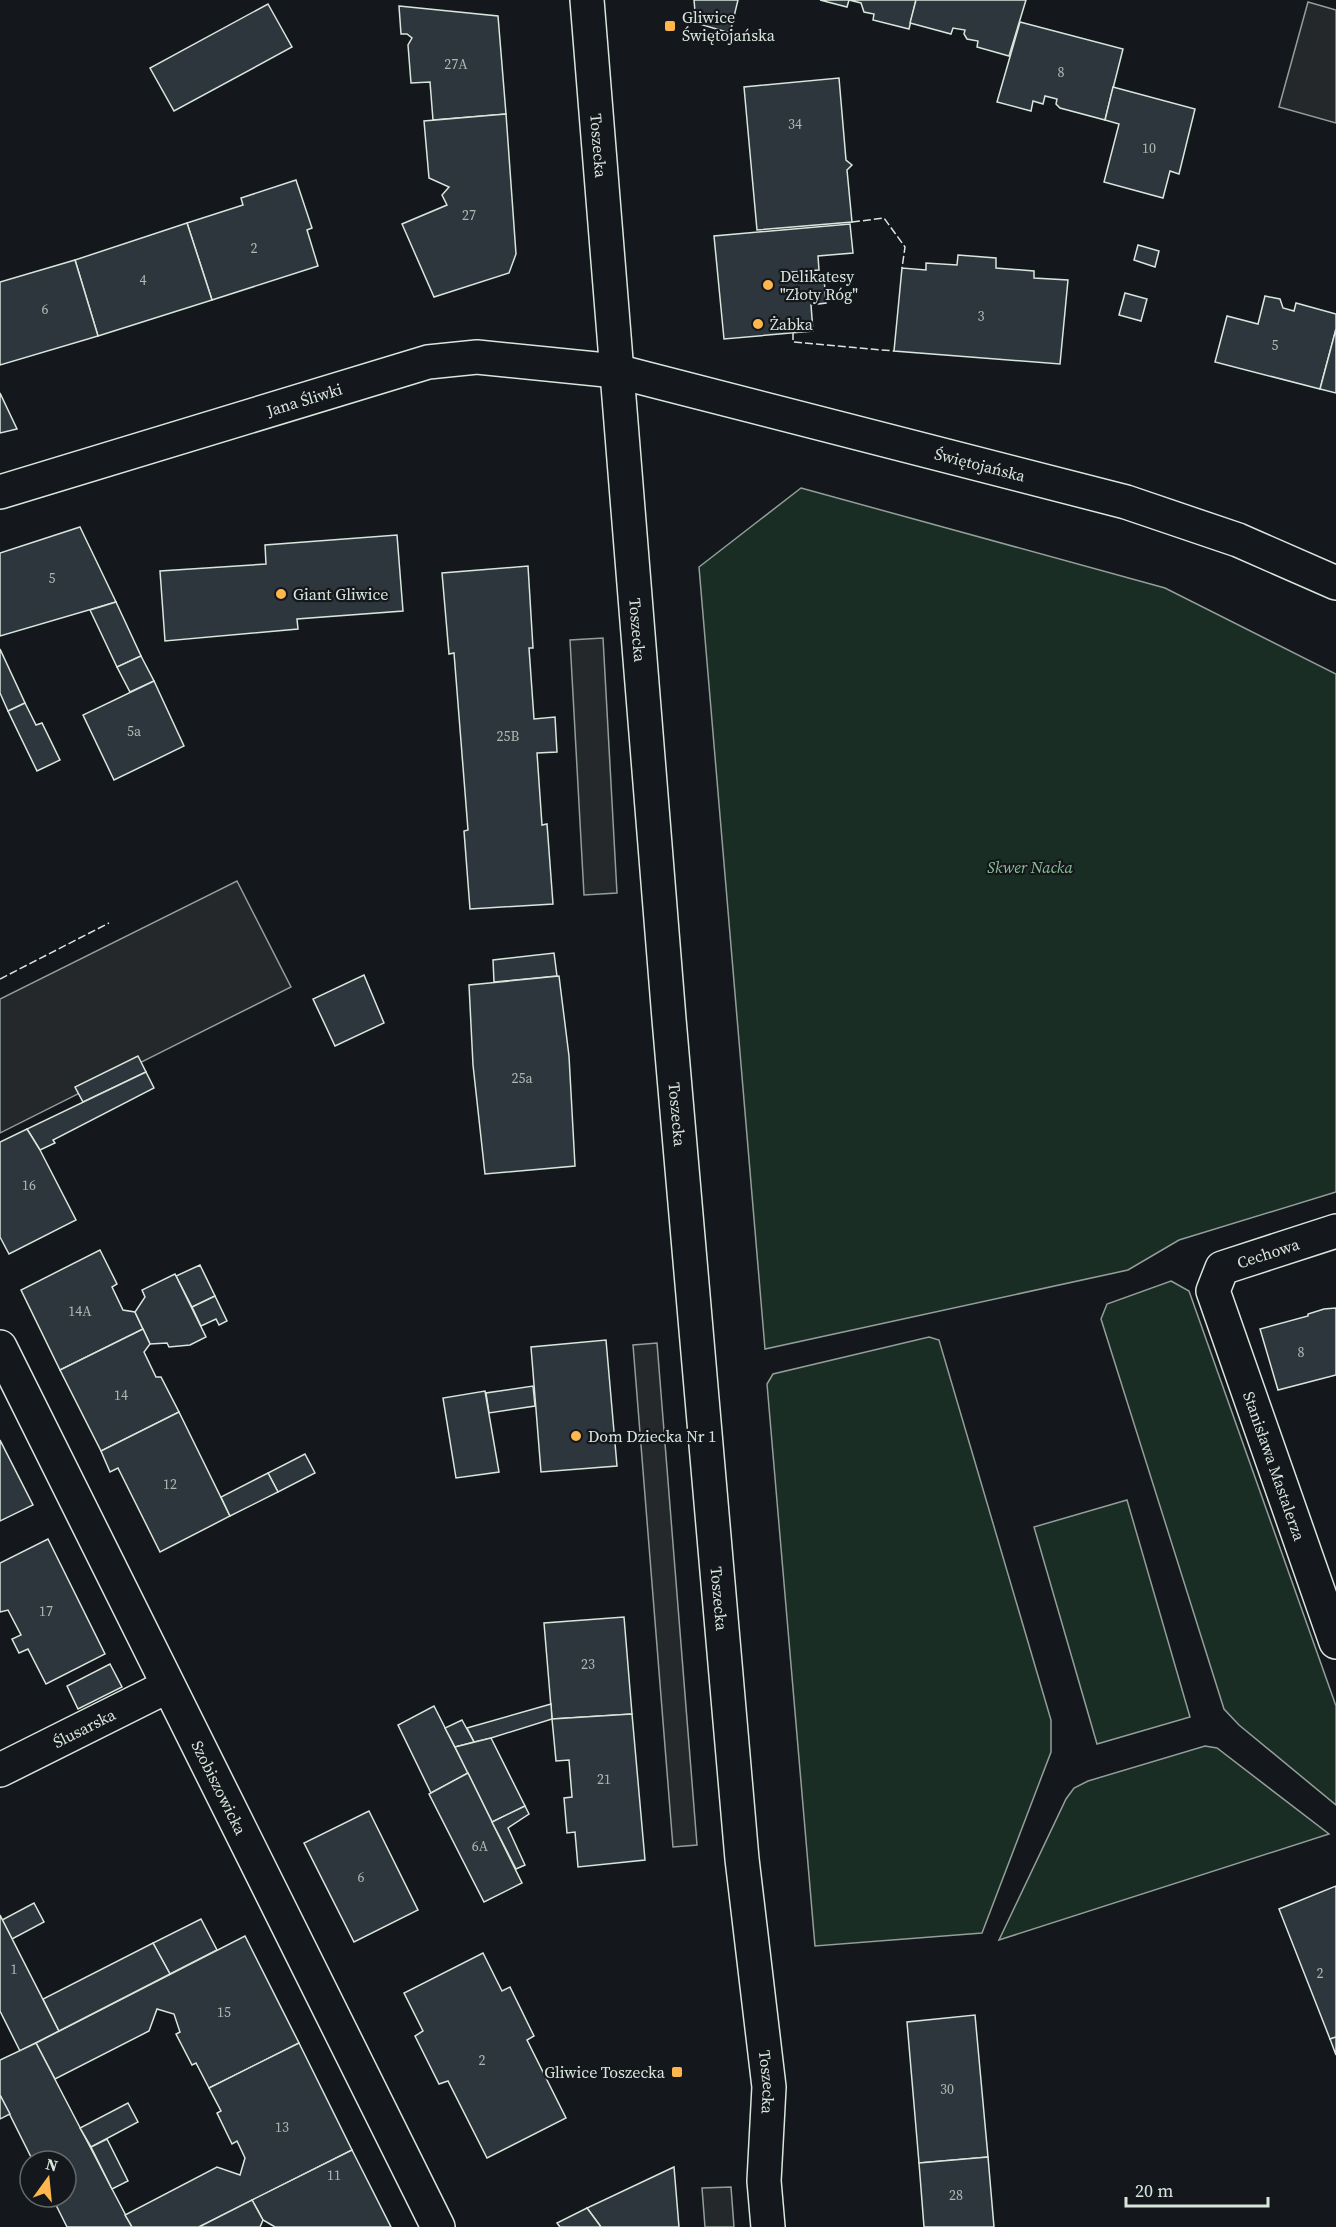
<svg xmlns="http://www.w3.org/2000/svg" width="1336" height="2227" font-family="'Source Serif 4',serif">
<style>
.green{fill:#1a2d24;stroke:#939e99;stroke-width:1.5}
.parking{fill:#24282b;stroke:#939e99;stroke-width:1.5}
.building{fill:#2c363c;stroke:#d8e6dc;stroke-width:1.5}
.lines{fill:none;stroke-linecap:round;stroke-linejoin:round}
.minor-casing{stroke:#d8e6dc;stroke-width:36}
.tertiary-casing{stroke:#d8e6dc;stroke-width:36}
.secondary-casing{stroke:#d8e6dc;stroke-width:36}
.minor{stroke:#14181c;stroke-width:33}
.tertiary{stroke:#14181c;stroke-width:33}
.secondary{stroke:#14181c;stroke-width:33}
.fence{stroke:#d8e6dc;stroke-width:1.5;stroke-dasharray:8 3;stroke-linecap:butt}
.poi-dot{fill:#ffb74d;stroke:#14181c;stroke-width:2}
.labels{text-anchor:middle;dominant-baseline:central;stroke-width:4.5;stroke-linejoin:round;paint-order:stroke}
.number-label{font-size:14px;fill:#adbab4}
.poi-label{font-size:16px;fill:#d8e6dc;stroke:#14181c;text-anchor:start}
.street-label{font-size:16px;fill:#d8e6dc;stroke:#14181c}
.park-label{font-size:16px;font-style:italic;fill:#8ac095;stroke:#14181c}
</style>
<rect width="100%" height="100%" fill="#14181c"/>
<g class="green">
<path d="M801,488L1165,588L1336,674V1192L1179,1240L1128,1270L765,1349L699,567Z"/>
<path d="M1171,1281L1189,1291L1336,1706V1805L1239,1725L1224,1709L1101,1319L1107,1304Z"/>
<path d="M929,1337L939,1340L1051,1720V1752L982,1933L815,1946L767,1384L773,1374Z"/>
<path d="M1127,1500L1190,1717L1097,1744L1034,1527Z"/>
<path d="M1205,1746L1217,1748L1329,1834L999,1940L1066,1799L1074,1788L1088,1781Z"/>
</g>
<g class="parking">
<path d="M1308,2L1336,10V123L1279,107Z"/>
<path d="M603,638L617,893L584,895L570,640Z"/>
<path d="M237,881L291,987L0,1133V999Z"/>
<path d="M657,1343L697,1845L673,1847L633,1345Z"/>
<path d="M731,2187L734,2227H705L702,2188Z"/>
</g>
<g class="building">
<path d="M694,0H738L730,33L696,23Z"/>
<path d="M820,0H916L909,29L873,20L874,14L864,12L861,3L849,0L847,7Z"/>
<path d="M916,0H1026L1009,56L977,47L978,41L967,39L964,34L965,30L953,28L951,34L910,23Z"/>
<path d="M268,4L292,47L174,111L150,68Z"/>
<path d="M399,6L498,16L506,114L433,120L430,82L411,83L408,45L412,38L407,34H401Z"/>
<path d="M1020,22L1123,49L1105,120L1060,108L1056,104L1057,99L1045,96L1043,104L1033,101L1031,111L997,102Z"/>
<path d="M839,78L846,160L852,165L847,170L852,222L757,230L744,87Z"/>
<path d="M1113,87L1195,109L1179,174L1170,171L1163,198L1104,182L1119,124L1105,120Z"/>
<path d="M506,114L516,254L509,273L434,297L402,224L447,205L442,195L449,187L429,178L424,121Z"/>
<path d="M296,180L312,228L307,230L318,266L212,300L187,223L243,205L241,198Z"/>
<path d="M187,223L212,300L98,336L75,260Z"/>
<path d="M850,224L853,253L818,256L819,270L792,272L793,281L824,278L826,303L811,305L813,331L724,339L714,236Z"/>
<path d="M1138,245L1159,251L1155,267L1134,260Z"/>
<path d="M958,255L996,258V268L1034,271V278L1068,280L1060,364L894,351L902,268L926,270V263L957,265Z"/>
<path d="M75,260L98,336L0,365V282Z"/>
<path d="M1125,293L1147,299L1141,321L1119,315Z"/>
<path d="M1265,296L1280,299L1283,308L1294,311L1296,303L1336,314V329L1320,389L1215,362L1227,316L1258,324Z"/>
<path d="M1336,329V393L1320,389Z"/>
<path d="M0,393L17,429L0,433Z"/>
<path d="M80,527L116,602L0,636V553Z"/>
<path d="M397,535L403,611L297,619L298,629L165,641L160,571L266,564L265,545Z"/>
<path d="M528,566L533,648H529L534,719L555,717L557,752L537,753L542,825L547,824L553,904L470,909L464,831L468,830L454,653L449,654L442,573Z"/>
<path d="M116,602L141,656L117,667L90,610Z"/>
<path d="M0,649L25,703L8,711L0,693Z"/>
<path d="M141,656L154,681L130,692L117,667Z"/>
<path d="M154,681L184,746L114,780L83,715Z"/>
<path d="M25,703L36,725L42,723L60,760L37,771L8,711Z"/>
<path d="M554,953L557,976L494,982L493,960Z"/>
<path d="M364,975L384,1023L335,1046L313,999Z"/>
<path d="M559,976L569,1056L575,1166L485,1174L473,1065L469,985Z"/>
<path d="M138,1056L146,1072L83,1102L75,1087Z"/>
<path d="M146,1072L154,1088L53,1140L55,1143L40,1150L27,1129Z"/>
<path d="M27,1129L40,1150L76,1220L9,1254L0,1237V1142Z"/>
<path d="M100,1250L117,1284L112,1287L123,1310L135,1312L143,1329L60,1370L21,1290Z"/>
<path d="M200,1265L215,1296L192,1307L176,1276Z"/>
<path d="M175,1274L206,1337L190,1345L169,1347L167,1343L150,1344L135,1312L145,1297L142,1290Z"/>
<path d="M215,1296L227,1321L219,1325L216,1319L201,1326L192,1307Z"/>
<path d="M1336,1308V1375L1278,1390L1260,1329L1308,1316V1314L1324,1309Z"/>
<path d="M143,1329L150,1344L144,1352L156,1377H161L179,1412L101,1451L60,1370Z"/>
<path d="M606,1340L617,1466L541,1472L531,1347Z"/>
<path d="M533,1386L535,1406L489,1413L486,1393Z"/>
<path d="M485,1391L499,1472L456,1478L443,1398Z"/>
<path d="M179,1412L230,1516L160,1552L118,1468L110,1472L101,1451Z"/>
<path d="M0,1440L33,1505L0,1521Z"/>
<path d="M305,1454L315,1473L278,1492L268,1473Z"/>
<path d="M268,1473L278,1492L230,1516L221,1497Z"/>
<path d="M48,1539L105,1654L46,1684L28,1649L19,1653L12,1639L21,1635L8,1610L0,1612V1563Z"/>
<path d="M624,1617L632,1714L552,1719L544,1623Z"/>
<path d="M110,1664L122,1687L78,1709L67,1686Z"/>
<path d="M551,1704L552,1719L491,1738L474,1742L467,1728Z"/>
<path d="M434,1706L468,1773L431,1793L398,1725Z"/>
<path d="M632,1714L645,1860L578,1867L575,1832L567,1833L564,1798L572,1797L569,1760L556,1761L552,1719Z"/>
<path d="M462,1720L474,1742L455,1747L445,1728Z"/>
<path d="M491,1738L525,1806L492,1822L455,1747Z"/>
<path d="M468,1773L522,1883L484,1902L429,1794Z"/>
<path d="M525,1806L529,1814L508,1828L525,1865L516,1869L492,1822Z"/>
<path d="M369,1811L418,1910L354,1942L304,1843Z"/>
<path d="M1336,1886V2037L1330,2039L1279,1909Z"/>
<path d="M34,1903L44,1922L12,1939L2,1920Z"/>
<path d="M0,1915L59,2031L20,2051L0,2011Z"/>
<path d="M201,1919L217,1950L170,1974L153,1943Z"/>
<path d="M245,1936L299,2043L209,2088L196,2063L192,2065L176,2034L180,2032L174,2014L157,2009L149,2031L55,2079L36,2043Z"/>
<path d="M153,1943L170,1974L59,2031L43,1999Z"/>
<path d="M483,1953L502,1991L510,1987L534,2036L527,2040L566,2118L487,2158L448,2081L439,2084L415,2036L423,2031L404,1993Z"/>
<path d="M975,2015L988,2157L919,2163L907,2022Z"/>
<path d="M1336,2037V2055L1330,2039Z"/>
<path d="M36,2043L112,2189L132,2227H67L52,2197H66V2161H33L0,2095V2060Z"/>
<path d="M299,2043L352,2150L199,2227H132L125,2215L217,2167L240,2175L245,2158L237,2141L232,2144L217,2113L221,2111L209,2088Z"/>
<path d="M0,2095L10,2114L0,2119Z"/>
<path d="M128,2103L138,2122L91,2147L80,2128Z"/>
<path d="M107,2139L128,2181L112,2189L91,2147Z"/>
<path d="M352,2150L391,2227H275L263,2220L252,2200Z"/>
<path d="M988,2157L994,2227H924L919,2163Z"/>
<path d="M674,2167L679,2227H601L587,2208Z"/>
<path d="M252,2200L263,2220L260,2227H199Z"/>
<path d="M587,2208L601,2227H560L557,2223Z"/>
</g>
<g class="lines">
<defs>
<g id="minor">
<path id="s1" d="M1336,1231L1222,1268L1213,1291L1336,1642"/>
<path id="s2" d="M0,1347L438,2227"/>
<path id="s3" d="M0,1770L168,1686"/>
</g>
<g id="tertiary">
<path id="s4" d="M0,492L428,362L477,357L616,371L1126,502L1238,540L1336,583"/>
</g>
<g id="secondary">
<path id="s5" d="M587,0L669,1019L742,1859L769,2087L764,2181L768,2227"/>
</g>
</defs>
<use href="#minor" class="minor-casing"/>
<use href="#tertiary" class="tertiary-casing"/>
<use href="#secondary" class="secondary-casing"/>
<use href="#minor" class="minor"/>
<use href="#tertiary" class="tertiary"/>
<use href="#secondary" class="secondary"/>
<g class="fence">
<path d="M852,222L884,218L905,247L902,268"/>
<path d="M793,332V342L894,351"/>
<path d="M0,979L109,923"/>
</g>
</g>
<g class="poi-dot">
<rect x="664" y="20" width="12" height="12" rx="3"/>
<circle cx="768" cy="285" r="6"/>
<circle cx="758" cy="324" r="6"/>
<circle cx="281" cy="594" r="6"/>
<circle cx="576" cy="1436" r="6"/>
<rect x="671" y="2066" width="12" height="12" rx="3"/>
</g>
<g class="labels">
<g class="number-label">
<text x="456" y="64">27A</text>
<text x="1061" y="72">8</text>
<text x="795" y="124">34</text>
<text x="1149" y="148">10</text>
<text x="469" y="215">27</text>
<text x="254" y="248">2</text>
<text x="143" y="280">4</text>
<text x="45" y="309">6</text>
<text x="981" y="316">3</text>
<text x="1275" y="345">5</text>
<text x="52" y="578">5</text>
<text x="134" y="731">5a</text>
<text x="508" y="736">25B</text>
<text x="522" y="1078">25a</text>
<text x="29" y="1185">16</text>
<text x="80" y="1311">14A</text>
<text x="1301" y="1352">8</text>
<text x="121" y="1395">14</text>
<text x="170" y="1484">12</text>
<text x="46" y="1611">17</text>
<text x="588" y="1664">23</text>
<text x="604" y="1779">21</text>
<text x="480" y="1846">6A</text>
<text x="361" y="1877">6</text>
<text x="14" y="1969">1</text>
<text x="1320" y="1973">2</text>
<text x="224" y="2012">15</text>
<text x="482" y="2060">2</text>
<text x="947" y="2089">30</text>
<text x="282" y="2127">13</text>
<text x="334" y="2175">11</text>
<text x="956" y="2195">28</text>
</g>
<g class="poi-label">
<text x="682" y="17">Gliwice<tspan x="682" dy="18">Świętojańska</tspan></text>
<text x="780" y="276">Delikatesy<tspan x="780" dy="18">"Złoty Róg"</tspan></text>
<text x="770" y="324">Żabka</text>
<text x="293" y="594">Giant Gliwice</text>
<text x="588" y="1436">Dom Dziecka Nr 1</text>
<text x="665" y="2072" text-anchor="end">Gliwice Toszecka</text>
</g>
<g class="street-label">
<text stroke="none"><textPath href="#s5" startOffset="146">Toszecka</textPath></text>
<text stroke="none"><textPath href="#s4" startOffset="318">Jana Śliwki</textPath></text>
<text stroke="none"><textPath href="#s4" startOffset="1012">Świętojańska</textPath></text>
<text stroke="none"><textPath href="#s5" startOffset="632">Toszecka</textPath></text>
<text stroke="none"><textPath href="#s5" startOffset="1118">Toszecka</textPath></text>
<text transform="translate(1268 1253) rotate(-18)">Cechowa</text>
<text stroke="none"><textPath href="#s1" startOffset="330">Stanisława Mastalerza</textPath></text>
<text stroke="none"><textPath href="#s5" startOffset="1604">Toszecka</textPath></text>
<text stroke="none"><textPath href="#s3" startOffset="94">Ślusarska</textPath></text>
<text stroke="none"><textPath href="#s2" startOffset="492">Szobiszowicka</textPath></text>
<text stroke="none"><textPath href="#s5" startOffset="2090">Toszecka</textPath></text>
</g>
<g class="park-label">
<text x="1030" y="867">Skwer Nacka</text>
</g>
</g>
<g transform="translate(48 2179) rotate(15)"><circle r="28" fill="#14181c" stroke="#626a69" stroke-width="1.5"/>
<path d="M0-4.5L10 22L0 15L-10 22Z" fill="#ffb74d"/>
<text y="-9" font-size="16" font-weight="bold" text-anchor="middle" fill="#d8e6dc">N</text>
</g>
<path d="M1126 2197v9h142v-9" fill="none" stroke="#d8e6dc" stroke-width="3"/>
<text x="1135" y="2197" font-size="18" fill="#d8e6dc" stroke="#14181c" stroke-width="4.5" paint-order="stroke">20 m</text>
</svg>
